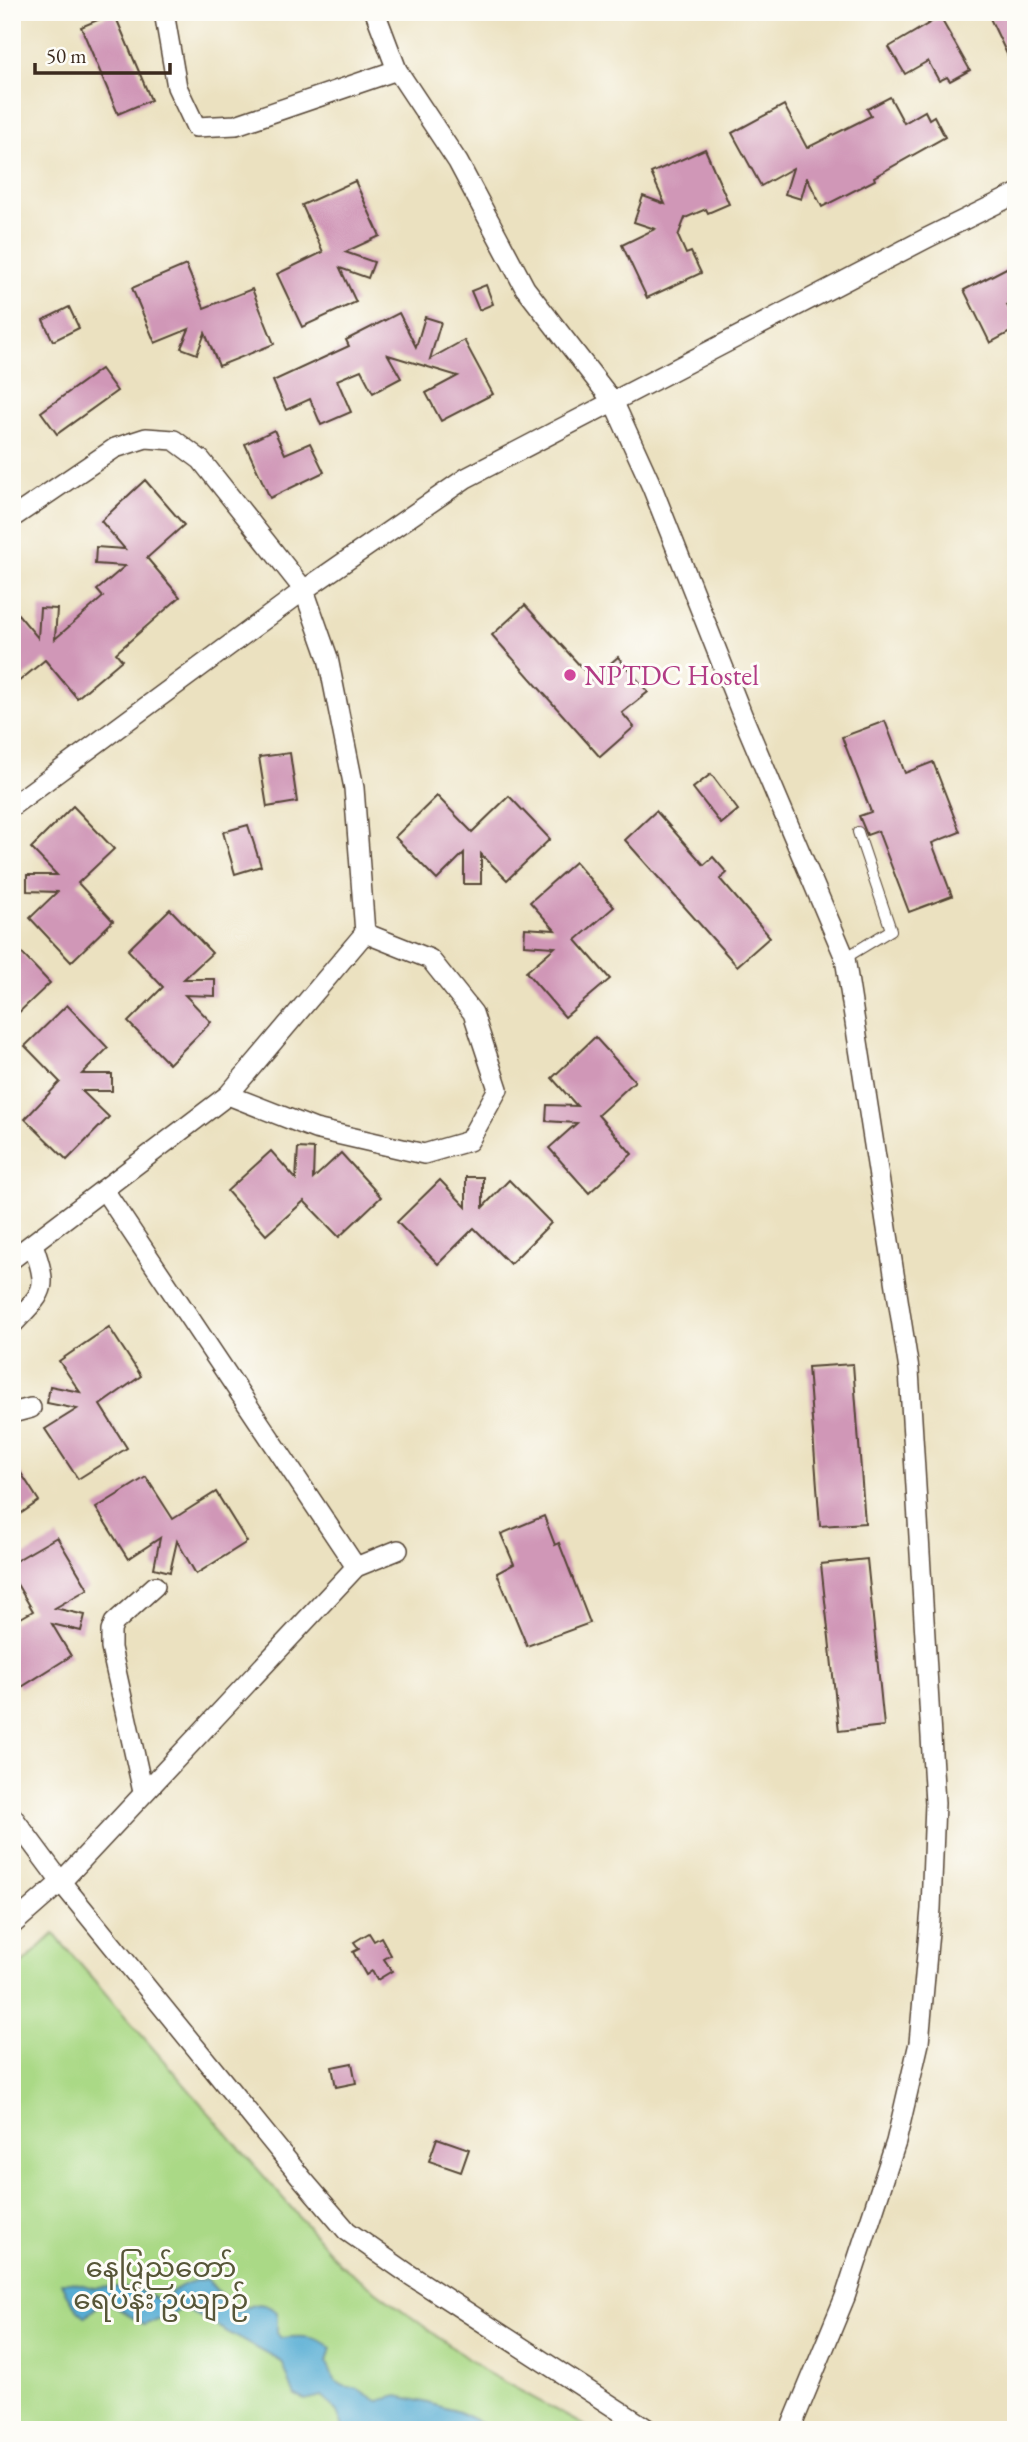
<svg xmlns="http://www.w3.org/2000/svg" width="1028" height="2442" font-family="'EB Garamond','Noto Sans Myanmar',serif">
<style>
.green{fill:#aad986;stroke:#728252;stroke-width:2}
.water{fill:#57add4;stroke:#496c79;stroke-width:2}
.building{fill:#d097b7}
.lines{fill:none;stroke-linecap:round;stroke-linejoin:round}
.lane-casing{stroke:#554536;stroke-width:12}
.street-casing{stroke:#554536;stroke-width:22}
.lane{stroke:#fff;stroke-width:10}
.street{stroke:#fff;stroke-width:19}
.hotel-dot{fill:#d1479c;stroke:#fdfcf7;stroke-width:2.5}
.labels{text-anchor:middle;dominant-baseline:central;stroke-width:6;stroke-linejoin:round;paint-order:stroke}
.hotel-label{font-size:28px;fill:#b23c85;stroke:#fdfcf7;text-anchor:start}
.park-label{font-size:28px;fill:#575638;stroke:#fdfcf7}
</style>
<rect width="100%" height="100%" fill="#fdfcf7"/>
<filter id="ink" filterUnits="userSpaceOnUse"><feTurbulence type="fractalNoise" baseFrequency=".0143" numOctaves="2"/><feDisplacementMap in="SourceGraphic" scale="14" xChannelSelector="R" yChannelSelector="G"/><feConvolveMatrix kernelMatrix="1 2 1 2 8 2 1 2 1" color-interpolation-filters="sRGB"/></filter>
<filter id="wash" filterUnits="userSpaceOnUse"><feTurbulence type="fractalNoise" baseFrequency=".00686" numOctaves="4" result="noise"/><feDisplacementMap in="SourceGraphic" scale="28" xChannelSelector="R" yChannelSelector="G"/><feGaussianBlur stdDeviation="1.57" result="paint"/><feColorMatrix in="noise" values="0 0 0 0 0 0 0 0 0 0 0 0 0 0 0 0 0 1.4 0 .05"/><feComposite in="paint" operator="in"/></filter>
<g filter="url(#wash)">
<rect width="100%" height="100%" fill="#ebe1c0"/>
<path class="green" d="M54,1934L340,2264L484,2371L592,2430H12V1973Z"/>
<path class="water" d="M207,2279L235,2312C253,2305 260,2299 277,2312V2333L281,2338C299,2336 318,2335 331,2348L327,2362L334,2380L344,2386L358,2389L377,2401L398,2396L424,2402L459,2412L496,2430H343C342,2418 332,2403 322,2396L305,2400L295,2396L282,2362L184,2308L144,2325L111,2304L98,2305L86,2317C74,2308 66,2297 61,2282H72L94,2288L119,2287L140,2291L159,2300C174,2290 187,2280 207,2279Z"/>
<g id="blocks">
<g class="building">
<path d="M987,12H1013L1016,18V73Z"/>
<path d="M114,13L151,100L118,114L81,27Z"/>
<path d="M940,17L970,70L950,81L947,77L939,81L928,61L905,74L889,47Z"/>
<path d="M890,97L904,123L925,111L929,119L934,116L945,137L874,177L875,180L822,207L807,178L801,199L785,194L793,168L761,186L732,133L784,105L807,148L871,116L867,109Z"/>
<path d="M705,149L729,204L708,213L706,209L685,218L678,236L686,254L691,252L701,273L647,298L622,245L655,229L634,222L643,196L665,204L651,173Z"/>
<path d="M355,181L380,236L345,252L374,262L368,278L340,268L356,302L302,327L277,274L323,252L302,205Z"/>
<path d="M1016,263V300L1007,305L1016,323V329L990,343L964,290Z"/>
<path d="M186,265L204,308L252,289L274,344L219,366L205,333L197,354L181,348L189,329L155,343L132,288Z"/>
<path d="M486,285L493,304L479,310L471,291Z"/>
<path d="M69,307L79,328L53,341L43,320Z"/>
<path d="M399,313L416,347L425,317L441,322L430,359L464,340L493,394L441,421L426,393L458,376L388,355L401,378L373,393L361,370L337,380L351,412L321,425L310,399L286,410L273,381L349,346L346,340Z"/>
<path d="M101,369L117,391L57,434L41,412Z"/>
<path d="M274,430L285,454L310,443L324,472L270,498L245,444Z"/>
<path d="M145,480L184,525L147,558L180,597L116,653L122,660L77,698L45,660L12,687V607L38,638L40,608L57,609L55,639L103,597L97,590L125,566L95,564L96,547L125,549L101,521Z"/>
<path d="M525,605L592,679L618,657L648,692L622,713L634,727L600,757L492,635Z"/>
<path d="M885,721L905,773L933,762L960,832L932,843L952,896L909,912L878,831L867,835L859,816L871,812L842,737Z"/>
<path d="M290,753L297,802L267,807L259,757Z"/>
<path d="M711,774L738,810L721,824L693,788Z"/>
<path d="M437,796L472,832L509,796L550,839L507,880L481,854V884H464V853L437,880L395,837Z"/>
<path d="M73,806L114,849L78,883L113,921L71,962L30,918L57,892L27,891V875H57L31,848Z"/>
<path d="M656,811L704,865L713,857L727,873L720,879L770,937L737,966L625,840Z"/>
<path d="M248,825L261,866L235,874L223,832Z"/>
<path d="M575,862L614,907L576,940L610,979L565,1017L526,972L555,947L524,945L525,928L555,930L530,902Z"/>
<path d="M170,909L212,953L184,979H215V996L185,995L211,1022L169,1064L128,1022L163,987L128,950Z"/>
<path d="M12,943L50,983L12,1019Z"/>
<path d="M67,1005L108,1048L82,1074H112V1091H82L109,1117L67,1160L25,1119L60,1082L25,1046Z"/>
<path d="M595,1037L635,1081L598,1115L632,1154L589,1193L549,1148L577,1123L546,1121L547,1105L577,1106L552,1078Z"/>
<path d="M298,1148L314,1149L313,1179L341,1153L381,1197L339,1237L304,1201L266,1235L227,1191L271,1151L296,1179Z"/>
<path d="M466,1177H483V1207L509,1180L551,1223L510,1264L474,1228L438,1264L397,1222L440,1180L466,1207Z"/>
<path d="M109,1327L141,1376L100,1405L127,1448L78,1479L45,1429L77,1409L47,1403L50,1386L80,1392L59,1361Z"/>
<path d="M853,1364L865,1523L820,1526L808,1367Z"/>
<path d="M12,1459L39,1501L20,1514L12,1502Z"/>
<path d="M146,1477L173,1519L216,1492L247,1542L196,1574L177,1541L170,1572L154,1568L160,1538L128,1559L96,1508Z"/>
<path d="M544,1516L555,1545L559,1543L590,1623L527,1646L497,1573L514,1564L501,1534Z"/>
<path d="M57,1537L88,1589L55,1608L85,1615L81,1631L52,1624L71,1656L20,1688L12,1674V1623L33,1611L12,1576V1563Z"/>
<path d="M867,1559L884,1726L839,1731L821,1564Z"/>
<path d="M369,1933L374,1941L381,1937L391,1955L384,1959L392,1971L377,1980L372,1971L366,1975L353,1952L359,1949L354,1942Z"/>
<path d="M352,2063L356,2083L336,2087L332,2067Z"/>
<path d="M437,2138L469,2149L461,2172L429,2161Z"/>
</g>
</g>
</g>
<g filter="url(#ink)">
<use href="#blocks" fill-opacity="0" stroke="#554536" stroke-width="2"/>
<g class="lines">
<defs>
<path id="lane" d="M845,958L891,930L858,832"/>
<g id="street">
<path d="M164,12L177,87L196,127L236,125L397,70"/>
<path d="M375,12L397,70L458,162L525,288L614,403L652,487L743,717L845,958L909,1370L935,1803L931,1909L919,2043L896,2142L845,2297L790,2430"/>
<path d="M12,518L115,448L146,438L174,440L201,460L304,590L328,658L354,788L365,933L228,1095L12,1259"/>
<path d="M12,806L304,590L466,478L927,238L1016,194"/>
<path d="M228,1095L315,1129L424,1154L469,1141L498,1089L473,1013L430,959L365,933"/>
<path d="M104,1190L356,1567"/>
<path d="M12,1325C45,1290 49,1291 33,1244"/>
<path d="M12,1413L31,1408"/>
<path d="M143,1792L111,1648V1631L114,1623L155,1586"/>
<path d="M12,1816L61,1882L304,2181L347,2231L410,2275L649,2430"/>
<path d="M12,1925L61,1882L356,1567L398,1550"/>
</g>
</defs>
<use href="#lane" class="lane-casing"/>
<use href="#street" class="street-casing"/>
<use href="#lane" class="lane"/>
<use href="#street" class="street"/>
</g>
</g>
<circle class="hotel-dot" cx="570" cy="675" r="7"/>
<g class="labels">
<g class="hotel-label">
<text x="584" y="675">NPTDC Hostel</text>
</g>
<g class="park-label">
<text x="161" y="2267">နေပြည်တော်<tspan x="161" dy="32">ရေပန်း ဥယျာဉ်</tspan></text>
</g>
</g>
<rect width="1028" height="2442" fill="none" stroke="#fdfcf7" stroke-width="42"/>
<path d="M35 63v10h135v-10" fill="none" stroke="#3b2a1e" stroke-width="3.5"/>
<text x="46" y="63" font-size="21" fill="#3b2a1e" stroke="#fdfcf7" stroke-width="5" paint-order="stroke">50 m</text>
</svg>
